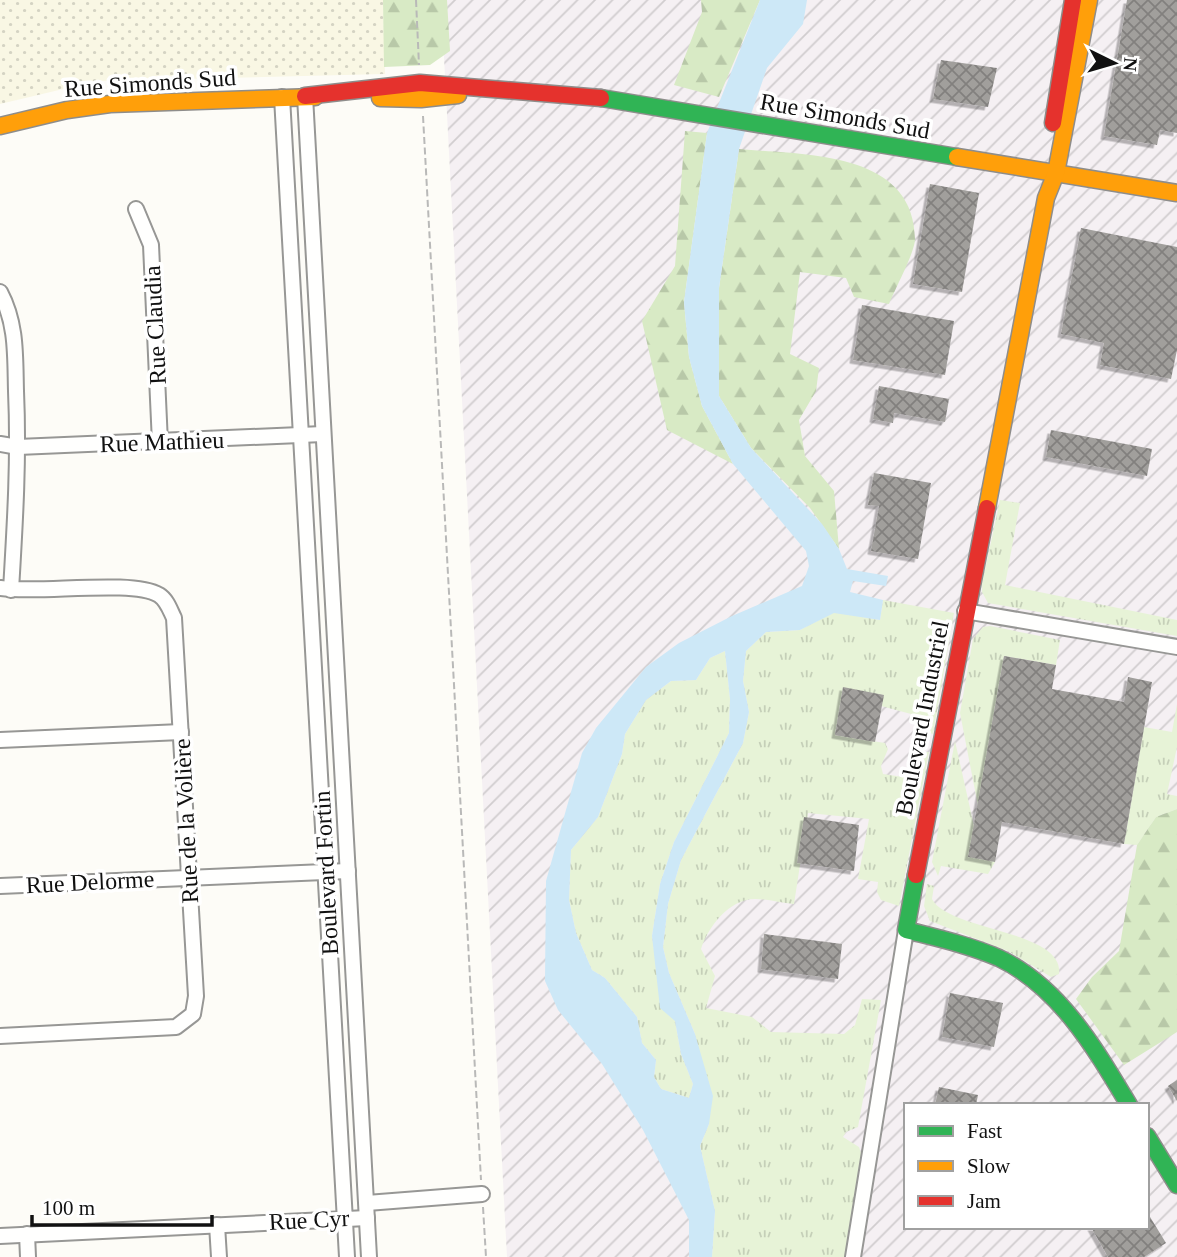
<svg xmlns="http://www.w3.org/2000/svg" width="1177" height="1257" font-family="'Times New Roman',serif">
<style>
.industrial{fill:url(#industrial-furrows);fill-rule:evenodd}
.farmland{fill:url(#farmland-dots)}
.grass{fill:url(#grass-tufts)}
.forest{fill:url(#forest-firs)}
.water{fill:#cde8f7;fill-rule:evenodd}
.building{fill:url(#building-cross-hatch);filter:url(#shadow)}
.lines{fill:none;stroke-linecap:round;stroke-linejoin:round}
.street-casing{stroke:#979795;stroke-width:18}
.fast-casing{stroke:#8e8d8b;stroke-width:19}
.slow-casing{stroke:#8e8d8b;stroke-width:19}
.jam-casing{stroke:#8e8d8b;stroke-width:19}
.path{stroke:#b9b9b8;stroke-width:2;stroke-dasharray:7 3.5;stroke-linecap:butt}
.street{stroke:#fffffe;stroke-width:14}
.fast{stroke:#30b455;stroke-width:16}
.slow{stroke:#ff9f0a;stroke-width:16}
.jam{stroke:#e5322d;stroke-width:16}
.labels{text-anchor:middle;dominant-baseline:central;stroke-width:7;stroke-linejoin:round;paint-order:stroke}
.street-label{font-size:24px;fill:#111;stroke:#fff}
</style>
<defs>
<pattern id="industrial-furrows" width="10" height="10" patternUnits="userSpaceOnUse" patternTransform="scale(1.75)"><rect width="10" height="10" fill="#f5f0f3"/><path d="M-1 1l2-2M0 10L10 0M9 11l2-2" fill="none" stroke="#d1cdcf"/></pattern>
<pattern id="farmland-dots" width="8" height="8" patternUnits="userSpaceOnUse" patternTransform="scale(1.75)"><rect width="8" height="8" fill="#f9f7e4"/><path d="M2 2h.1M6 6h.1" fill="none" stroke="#d4d3c3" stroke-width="1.8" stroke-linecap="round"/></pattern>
<pattern id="grass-tufts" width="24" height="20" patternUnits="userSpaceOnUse" patternTransform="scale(1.75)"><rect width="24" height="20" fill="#e7f3d7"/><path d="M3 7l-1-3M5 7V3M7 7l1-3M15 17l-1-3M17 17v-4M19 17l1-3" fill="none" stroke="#c5cfb8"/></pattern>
<pattern id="forest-firs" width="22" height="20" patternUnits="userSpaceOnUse" patternTransform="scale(1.75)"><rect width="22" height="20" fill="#d8eac5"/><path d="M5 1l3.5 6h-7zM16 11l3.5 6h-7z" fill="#b8c8a8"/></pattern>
<pattern id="building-cross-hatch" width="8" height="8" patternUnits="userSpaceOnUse" patternTransform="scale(1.75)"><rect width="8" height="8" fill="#a19f9c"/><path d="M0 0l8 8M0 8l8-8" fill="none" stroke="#82807e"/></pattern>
<filter id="shadow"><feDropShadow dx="-3.5" dy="3.5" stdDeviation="0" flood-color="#0004"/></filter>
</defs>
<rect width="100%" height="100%" fill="#fdfcf7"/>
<path class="industrial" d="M441,0H1177V1257H507ZM906,1105H1147V1227H906Z"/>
<path class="farmland" d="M0,0H383L385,74L97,81L0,104Z"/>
<g class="grass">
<path d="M1000,500L1020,503L1005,585L1177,620V636L988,603L982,592V584Z"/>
<path d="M883,600L954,613L933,734L924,731L911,714L881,706L883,695L843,688L835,735L885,743L888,749L881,766L883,774L903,777L914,752H929L899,906L881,900L877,892L878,882L858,879L869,819L808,813L794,904C781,903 768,899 755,899C729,899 708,927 701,949L715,976L706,1008L752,1017L771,1032L844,1034L855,1025L862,999L881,1000L858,1127L846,1132L843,1137L859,1147L864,1162L851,1257H712L715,1211L700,1146L709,1124L695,1034L669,973L663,947L668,904L681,860L743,743L749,712L743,681L746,651L766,632L800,630L834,612L880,620Z"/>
<path d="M990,626L1060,640L1056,665L1004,656L978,806L960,713L973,639L983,627Z"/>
<path d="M725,651L730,699L729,733L674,842L660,884L652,936L657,969L675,1021L681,1054L693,1084L689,1098L661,1089L654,1077L656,1060L642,1043L637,1017L605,978L592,970L576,933L569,900L571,850L598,817L622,754L625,734L646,700L671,681L696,680L710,658Z"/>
<path d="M1177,704V747L1167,794L1177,796V809L1156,817L1137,845L1124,844L1144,727L1172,732Z"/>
<path d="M955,741L974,826L995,862L988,874L941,866L938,876L932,862Z"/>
<path d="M927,884L934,886L932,899C948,931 1065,930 1059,974L1051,977L1008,951L930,921L924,906Z"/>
</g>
<g class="forest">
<path d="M383,0H447L450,51L430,65L384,67Z"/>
<path d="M701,0H760L719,97L674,85L702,12Z"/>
<path d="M685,131L707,133L684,302L689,357L702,406L733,464L667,430L642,321L675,266Z"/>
<path d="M739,149C803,155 914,150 915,239C915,252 895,289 889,304L854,297L846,278L800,272L790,354L819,368L816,391L799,420L805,456L834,491L839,549L810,508L751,448L719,396V288Z"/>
<path d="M1177,809V1032L1124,1065L1076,999L1092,977L1119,951L1137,845L1156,817Z"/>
</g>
<path class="water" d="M760,0H807L803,24L767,68L739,149L719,288V396L751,448L822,524L839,549L847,569L888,576L886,586L853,581L850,592L883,600L880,620L834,613L800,630L766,632L746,651L743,681L749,712L743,743L681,860L668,904L663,947L669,973L695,1034L713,1096L709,1124L700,1146L715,1211L712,1257H689V1220L643,1130L602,1064L558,1010L545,981L546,881L582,753L596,728L646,667L679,643L732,616L802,586L809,566L806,551L733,464L702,406L689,357L684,302L707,133ZM725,651L730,699L729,733L674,842L660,884L652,936L660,1008L675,1021L681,1054L693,1084L689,1098L661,1089L654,1077L656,1060L642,1043L637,1017L605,978L592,970L576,933L569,900L571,850L598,817L622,754L625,734L646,700L671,681L696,680L710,658Z"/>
<g class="building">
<path d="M1127,0H1177V133L1160,130L1157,145L1104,136Z"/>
<path d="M941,60L997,68L988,107L933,99Z"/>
<path d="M930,184L979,193L962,292L913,284Z"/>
<path d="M1081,228L1177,247V350L1171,379L1100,365L1104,343L1061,334Z"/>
<path d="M862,305L954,321L945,375L853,360Z"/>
<path d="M879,386L949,399L945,422L894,413L893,423L873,419Z"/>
<path d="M1051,430L1152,449L1147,476L1046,457Z"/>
<path d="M874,473L931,483L918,559L871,551L879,506L868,505Z"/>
<path d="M1004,656L1056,665L1052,689L1124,702L1128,677L1152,682L1124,844L1002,822L995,862L968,857Z"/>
<path d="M843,687L884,695L875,742L835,735Z"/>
<path d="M804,817L859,825L854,871L797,863Z"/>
<path d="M764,934L842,944L838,979L761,969Z"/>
<path d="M950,993L1003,1003L994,1047L942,1037Z"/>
<path d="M1177,1080V1101L1168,1086Z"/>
<path d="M939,1087L978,1095L976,1105H935Z"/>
<path d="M1147,1212L1166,1243L1144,1257H1108L1091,1227H1147Z"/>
</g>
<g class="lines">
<defs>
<g id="street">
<path d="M305,96L369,1257"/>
<path d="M282,97L347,1257"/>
<path d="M136,209L151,245L160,443"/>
<path d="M0,292C17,324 15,356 16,391C19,458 15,523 11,590"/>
<path d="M0,444L18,447L323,434"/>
<path d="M0,588C38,594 132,579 159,595C167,600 170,610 174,618L196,996L193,1014L176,1027L0,1036"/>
<path d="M965,611L1177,647"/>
<path d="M0,740L181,732"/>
<path d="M0,886L348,871"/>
<path d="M367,1203L482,1194"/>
<path d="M217,1225L219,1257"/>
<path d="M27,1234L28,1257"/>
<path d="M0,1236L367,1218"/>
<path d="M853,1257L906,930"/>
</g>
<g id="fast">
<path d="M601,98L957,157"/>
<path d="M916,875L906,930C937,938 969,945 999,958C1060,987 1096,1050 1129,1105"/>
<path d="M1147,1136L1177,1185"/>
</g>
<g id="slow">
<path d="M380,98L421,99L458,95"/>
<path d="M0,126L67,110L110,104L315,97"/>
<path d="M957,157L1177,193"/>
<path d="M987,508L1046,198L1056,173L1089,0"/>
</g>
<g id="jam">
<path d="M305,96L420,83L601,98"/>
<path d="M1053,123L1073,0"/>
<path d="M916,875L987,508"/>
</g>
</defs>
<use href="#street" class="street-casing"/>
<use href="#fast" class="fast-casing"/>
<use href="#slow" class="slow-casing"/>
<use href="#jam" class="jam-casing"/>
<g class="path">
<path d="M416,0L419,65"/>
<path d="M423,116L481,1180"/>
<path d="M483,1207L486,1257"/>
</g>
<use href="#street" class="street"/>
<use href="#fast" class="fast"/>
<use href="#slow" class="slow"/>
<use href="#jam" class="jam"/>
</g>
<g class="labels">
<g class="street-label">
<text transform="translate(150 83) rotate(-4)">Rue Simonds Sud</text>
<text transform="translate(845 116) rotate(10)">Rue Simonds Sud</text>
<text transform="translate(155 325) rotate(-93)">Rue Claudia</text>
<text transform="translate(162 442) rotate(-2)">Rue Mathieu</text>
<text transform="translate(922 718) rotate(-79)">Boulevard Industriel</text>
<text transform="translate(186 821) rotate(-93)">Rue de la Volière</text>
<text transform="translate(326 873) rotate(-93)">Boulevard Fortin</text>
<text transform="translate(90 882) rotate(-3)">Rue Delorme</text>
<text transform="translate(309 1220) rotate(-3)">Rue Cyr</text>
</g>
</g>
<rect x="904" y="1103" width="245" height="126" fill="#ffffff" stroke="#a0a0a0" stroke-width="2"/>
<rect x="918" y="1126" width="35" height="10" fill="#30b455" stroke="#a0a0a0" stroke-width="2"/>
<text x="967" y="1138" font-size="21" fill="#111111">Fast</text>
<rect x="918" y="1161" width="35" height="10" fill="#ff9f0a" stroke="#a0a0a0" stroke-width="2"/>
<text x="967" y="1173" font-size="21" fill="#111111">Slow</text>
<rect x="918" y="1196" width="35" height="10" fill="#e5322d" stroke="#a0a0a0" stroke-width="2"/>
<text x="967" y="1208" font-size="21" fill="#111111">Jam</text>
<g transform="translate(1114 63) rotate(95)" stroke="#ffffff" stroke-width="5" paint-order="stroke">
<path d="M0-5L12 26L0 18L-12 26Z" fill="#111111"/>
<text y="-10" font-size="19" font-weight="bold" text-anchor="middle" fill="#111111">N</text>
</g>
<path d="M32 1215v10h180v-10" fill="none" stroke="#111111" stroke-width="3.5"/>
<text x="42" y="1215" font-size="21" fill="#111111" stroke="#ffffff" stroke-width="5" paint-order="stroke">100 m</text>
</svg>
